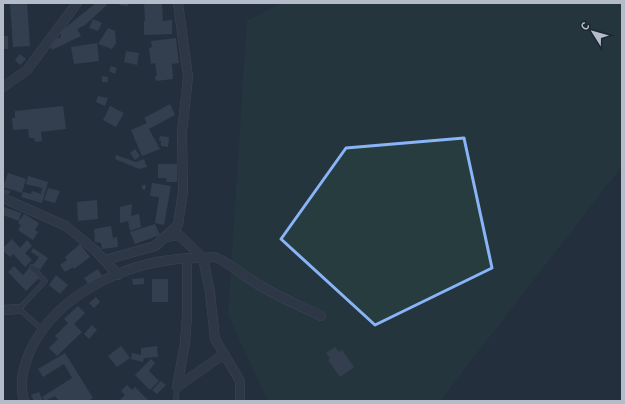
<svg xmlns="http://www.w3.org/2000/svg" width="625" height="404" font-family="Overpass,sans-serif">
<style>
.green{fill:#263c3f}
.building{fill:#455162}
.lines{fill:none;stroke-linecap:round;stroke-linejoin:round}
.service-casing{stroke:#565f6c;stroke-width:5.5}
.minor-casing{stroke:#565f6c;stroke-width:10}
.service{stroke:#38414e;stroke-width:4.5}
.minor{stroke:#38414e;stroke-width:9}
.marked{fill:none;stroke:#8ab4f8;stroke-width:3;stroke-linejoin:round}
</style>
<rect width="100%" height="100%" fill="#242f3e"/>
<path class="green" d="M282,3H622V166L440,401H268L228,315L247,21Z"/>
<g class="building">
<path d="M10,3H27L30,46L13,47Z"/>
<path d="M96,3H105L107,5L85,25L77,29L81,36L52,50L49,42L61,37L60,32Z"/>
<path d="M120,3H129L128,6L119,5Z"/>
<path d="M144,3H162L163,21L172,20V34L144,35V21H152H145Z"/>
<path d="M93,19L102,23L98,31L89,28Z"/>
<path d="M108,28L115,31L116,43L112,49L98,44Z"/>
<rect x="3" y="36" width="5" height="13"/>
<path d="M176,38L179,63L172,64L173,79L156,81L155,76H157L155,63L151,64L149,48L152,47L151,41Z"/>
<path d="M97,43L99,61L74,64L71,47Z"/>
<path d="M126,51L139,53L137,65L124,62Z"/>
<path d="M20,54L26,59L20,65L15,60Z"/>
<path d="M111,66L117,68L115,74L109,71Z"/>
<path d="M102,76L108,77V82H102Z"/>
<path d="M98,96L108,98L105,106L96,102Z"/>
<path d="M170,104L175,115L149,129L160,149L142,156L131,130L147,123L144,118Z"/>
<path d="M63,106L66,129L41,132L42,141L35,142L34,138H29L28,129L13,130L12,118H15V111Z"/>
<path d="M110,106L124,113L116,127L103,120Z"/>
<path d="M160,136L169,137L168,147L161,146V141L159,140Z"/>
<path d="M135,149L140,156L135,160L130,153Z"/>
<path d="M116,155L136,162L144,159L147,167L139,169L115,159Z"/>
<path d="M158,164H177V182H167L166,178H158Z"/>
<path d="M8,173L26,179L22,193L3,187Z"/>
<path d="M28,176L48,182L42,203L21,197L23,192L31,194L32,191L41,194L42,188L26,184Z"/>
<path d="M152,183L171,186L164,225L155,223L159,197L150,196Z"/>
<path d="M142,185H146L145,190L142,189Z"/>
<path d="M48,188L60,191L55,203L44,200Z"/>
<path d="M3,189L10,191L9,194L3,193Z"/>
<path d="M97,200L98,219L78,221L77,202Z"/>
<path d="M132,204L131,216L139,214L141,227L130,231L128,221L120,223V207Z"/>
<path d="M4,207L21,213L19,221L3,215Z"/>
<path d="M24,214L39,223L35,230L38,232L33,240L18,230L21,225L18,223Z"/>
<path d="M155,224L160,235L135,244L130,232Z"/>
<path d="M111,226L113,238L117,237L118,247L102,249L101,243L95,242L94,229Z"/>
<path d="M12,239L20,248L27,240L32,246L25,253L32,260L25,267L13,254L10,257L3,251V248Z"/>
<path d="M80,244L90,257L74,269L73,267L65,272L60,265L67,260L65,257Z"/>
<path d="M33,248L48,258L40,270L33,265L39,257L31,252Z"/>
<path d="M14,266L23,275L29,268L39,278L26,291L8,272Z"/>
<path d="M98,269L102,276L89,285L84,278Z"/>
<path d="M56,275L68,285L60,294L49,285Z"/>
<path d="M144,278V284L133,285L132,279Z"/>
<rect x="152" y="279" width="16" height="23"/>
<path d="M96,297L100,302L94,308L89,303Z"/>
<path d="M78,306L85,313L74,324L82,332L57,356L49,348L58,339L55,336L68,323L64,319Z"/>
<path d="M92,325L97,330L89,339L84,334Z"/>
<path d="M121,346L130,358L117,367L108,356Z"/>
<path d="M157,346L158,357L144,358L143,362L131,359L132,353L141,355V348Z"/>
<path d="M335,347L339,352L342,350L354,367L340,377L328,360L330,358L326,353Z"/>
<path d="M65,353L93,398L88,401H59L55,396L45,401L42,397L72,378L64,364L43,377L38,369Z"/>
<path d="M151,359L155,363L149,371L159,381L150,390L135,375Z"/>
<path d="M161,381L166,385L157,394L152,390Z"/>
<path d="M127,385L132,390L135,387L149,401H119L125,395L121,391Z"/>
<path d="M39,392L43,401H34L31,395Z"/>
</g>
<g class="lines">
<defs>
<g id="service">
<path d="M32,267L45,281L19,309L43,330"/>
<path d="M176,401L177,387"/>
</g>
<g id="minor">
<path d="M3,87L27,70L77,3"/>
<path d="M3,198L66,226L96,251L118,275"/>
<path d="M165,237L179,235L203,258L210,292L215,339L240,381V401"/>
<path d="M105,260L155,246L178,225L183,191L182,132L188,77L178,3"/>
<path d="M3,310L19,309"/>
<path d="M177,387L185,343L187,315V258"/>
<path d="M177,387L224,354"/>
<path d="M24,401C19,383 23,368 30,351C59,289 137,257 202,258C206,258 211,257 215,257C223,259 251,281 261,286C280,298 301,306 321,316"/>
</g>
</defs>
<use href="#service" class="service-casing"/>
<use href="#minor" class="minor-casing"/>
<use href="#service" class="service"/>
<use href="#minor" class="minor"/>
</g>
<path d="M0 0H625V404H0ZM464,138L492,268L375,325L281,239L346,148Z" fill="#242f3e" fill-opacity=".55" fill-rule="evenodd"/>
<path class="marked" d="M464,138L492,268L375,325L281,239L346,148Z"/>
<rect width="625" height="404" fill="none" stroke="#b4bcc9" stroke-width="8"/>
<g transform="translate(593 32) rotate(307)" stroke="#1d2633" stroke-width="3" paint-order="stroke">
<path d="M0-3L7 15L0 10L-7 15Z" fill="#b4bcc9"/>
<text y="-6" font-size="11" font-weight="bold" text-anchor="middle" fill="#b4bcc9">С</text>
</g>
</svg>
